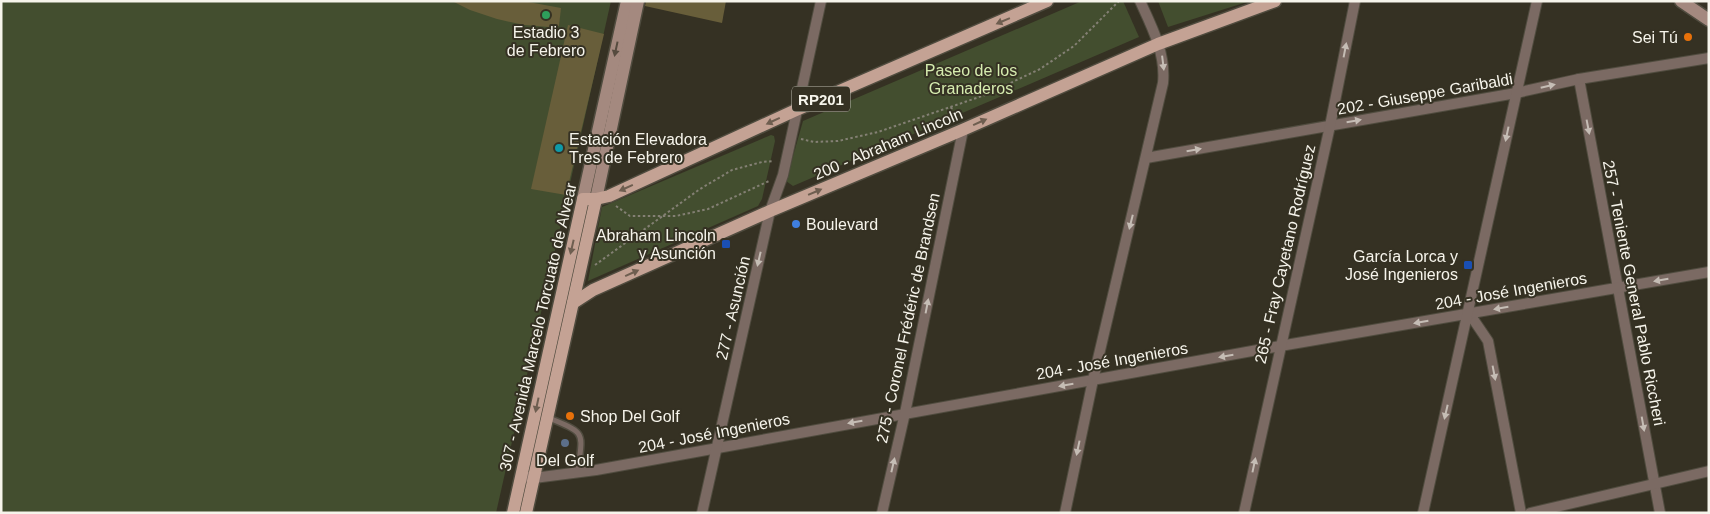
<svg xmlns="http://www.w3.org/2000/svg" width="1710" height="514" font-family="Arial,sans-serif">
<style>
.green{fill:#434e2f}
.building{fill:#685e3a}
.lines{fill:none;stroke-linecap:round;stroke-linejoin:round}
.service-casing{stroke:#504c3f;stroke-width:8}
.minor-casing{stroke:#504c3f;stroke-width:12}
.secondary-casing{stroke:#504c3f;stroke-width:15}
.primary-casing{stroke:#504c3f;stroke-width:15}
.path{stroke:#848074;stroke-width:2;stroke-dasharray:2.5 2.5;stroke-linecap:butt}
.service{stroke:#7b6a63;stroke-width:5}
.minor{stroke:#7b6a63;stroke-width:10}
.secondary{stroke:#a4897f;stroke-width:12}
.primary{stroke:#c4a294;stroke-width:12}
.oneway{fill:#6e5e50}
.oneway2{fill:#564b3f}
.oneway3{fill:#c5bdb5}
.leisure-dot{fill:#2e9e5b;stroke:#353123;stroke-width:2}
.food-dot{fill:#e8710a;stroke:#353123;stroke-width:2}
.culture-dot{fill:#0f9aa8;stroke:#353123;stroke-width:2}
.shop-dot{fill:#3f7fe0;stroke:#353123;stroke-width:2}
.transit-dot{fill:#1a4fb4;stroke:#353123;stroke-width:2}
.service-dot{fill:#5c6f8a;stroke:#353123;stroke-width:2}
.labels{text-anchor:middle;dominant-baseline:central;stroke-width:4;stroke-linejoin:round;paint-order:stroke}
.shield{fill:#353123;stroke:#bcbaaf;stroke-width:1}
.shield-label{font-size:15px;font-weight:bold;fill:#f6f4eb}
.poi-label{font-size:16px;fill:#f6f4eb;stroke:#353123;text-anchor:end}
.park-label{font-size:16px;fill:#d6ecaf;stroke:#353123}
.street-label{font-size:16px;fill:#f6f4eb;stroke:#353123}
</style>
<rect width="100%" height="100%" fill="#353123"/>
<g class="green">
<path d="M1,1H611L496,513H1Z"/>
<path d="M1082,1H1123L1139,37L793,186L786,181L803,121Z"/>
<path d="M1158,1H1250L1168,27Z"/>
<path d="M771,135L774,136L775,141L762,199L758,206L588,281L602,207Z"/>
</g>
<g class="building">
<path d="M452,1H523L561,8L559,26L549,27L524,25L497,19L470,10Z"/>
<path d="M646,1H726L722,23L645,6Z"/>
<path d="M568,25L604,34L566,195L531,189Z"/>
</g>
<g class="lines">
<defs>
<path id="service" d="M549,418C588,434 582,432 578,472"/>
<g id="minor">
<path d="M1579,79L1660,513"/>
<path d="M1146,158L1516,93L1579,79L1709,58"/>
<path d="M1469,313L1488,341L1521,513"/>
<path d="M528,477L534,478L596,470L1280,346L1709,272"/>
<path d="M702,513L770,211L783,175L821,1"/>
<path d="M882,513L905,413L963,130"/>
<path d="M1065,513L1093,380L1163,83C1166,54 1152,27 1140,1"/>
<path d="M1244,513L1330,126L1355,1"/>
<path d="M1423,513L1537,1"/>
<path d="M1530,513L1709,471"/>
</g>
<g id="secondary">
<path d="M1681,1L1709,20"/>
<path d="M583,199L627,1"/>
<path d="M596,199L638,1"/>
</g>
<g id="primary">
<path d="M573,303L593,290L770,211L960,131L1158,44L1275,1"/>
<path d="M513,513L583,199H596L609,196L796,110L1047,1"/>
<path d="M526,513L596,199"/>
</g>
</defs>
<use href="#service" class="service-casing"/>
<use href="#minor" class="minor-casing"/>
<use href="#secondary" class="secondary-casing"/>
<use href="#primary" class="primary-casing"/>
<g class="path">
<path d="M951,107L956,119"/>
<path d="M801,139L814,142L838,141L878,132L985,95L1040,69L1074,46L1119,1"/>
<path d="M616,206L630,216H676L708,209L769,181"/>
<path d="M595,265L700,189L732,170L762,162L774,161"/>
</g>
<use href="#service" class="service"/>
<use href="#minor" class="minor"/>
<use href="#secondary" class="secondary"/>
<use href="#primary" class="primary"/>
</g>
<defs><path id="oneway-solid" d="M-6-.8H1V-3.2L6.5 0L1 3.2V.8H-6Z" transform="scale(1.25)"/></defs>
<g class="oneway">
<use href="#oneway-solid" transform="translate(1003 21) rotate(157)"/>
<use href="#oneway-solid" transform="translate(773 121) rotate(155)"/>
<use href="#oneway-solid" transform="translate(980 122) rotate(-24)"/>
<use href="#oneway-solid" transform="translate(626 188) rotate(156)"/>
<use href="#oneway-solid" transform="translate(815 192) rotate(-23)"/>
<use href="#oneway-solid" transform="translate(572 247) rotate(103)"/>
<use href="#oneway-solid" transform="translate(632 273) rotate(-24)"/>
<use href="#oneway-solid" transform="translate(537 405) rotate(102)"/>
</g>
<use class="oneway2" href="#oneway-solid" transform="translate(616 49) rotate(102)"/>
<g class="oneway3">
<use href="#oneway-solid" transform="translate(1345 50) rotate(-79)"/>
<use href="#oneway-solid" transform="translate(1163 63) rotate(83)"/>
<use href="#oneway-solid" transform="translate(1548 86) rotate(-13)"/>
<use href="#oneway-solid" transform="translate(1354 121) rotate(-10)"/>
<use href="#oneway-solid" transform="translate(1588 127) rotate(79)"/>
<use href="#oneway-solid" transform="translate(1507 134) rotate(102)"/>
<use href="#oneway-solid" transform="translate(1194 150) rotate(-10)"/>
<use href="#oneway-solid" transform="translate(1131 222) rotate(104)"/>
<use href="#oneway-solid" transform="translate(759 259) rotate(103)"/>
<use href="#oneway-solid" transform="translate(1661 280) rotate(170)"/>
<use href="#oneway-solid" transform="translate(927 306) rotate(-79)"/>
<use href="#oneway-solid" transform="translate(1501 308) rotate(170)"/>
<use href="#oneway-solid" transform="translate(1421 322) rotate(170)"/>
<use href="#oneway-solid" transform="translate(1226 356) rotate(170)"/>
<use href="#oneway-solid" transform="translate(1494 373) rotate(79)"/>
<use href="#oneway-solid" transform="translate(1066 385) rotate(170)"/>
<use href="#oneway-solid" transform="translate(1446 412) rotate(103)"/>
<use href="#oneway-solid" transform="translate(855 422) rotate(170)"/>
<use href="#oneway-solid" transform="translate(1643 424) rotate(80)"/>
<use href="#oneway-solid" transform="translate(1078 448) rotate(102)"/>
<use href="#oneway-solid" transform="translate(893 465) rotate(-77)"/>
<use href="#oneway-solid" transform="translate(1254 465) rotate(-78)"/>
</g>
<circle class="leisure-dot" cx="546" cy="15" r="5"/>
<g class="food-dot">
<circle cx="1688" cy="37" r="5"/>
<circle cx="570" cy="416" r="5"/>
</g>
<circle class="culture-dot" cx="559" cy="148" r="5"/>
<circle class="shop-dot" cx="796" cy="224" r="5"/>
<g class="transit-dot">
<rect x="721" y="239" width="10" height="10" rx="2.5"/>
<rect x="1463" y="260" width="10" height="10" rx="2.5"/>
</g>
<circle class="service-dot" cx="565" cy="443" r="5"/>
<g class="labels">
<rect class="shield" x="792" y="86.5" width="58" height="25" rx="4"/>
<g class="shield-label">
<text x="821" y="99">RP201</text>
</g>
<g class="poi-label">
<text x="546" y="32" text-anchor="middle">Estadio 3<tspan x="546" dy="18">de Febrero</tspan></text>
<text x="1678" y="37">Sei Tú</text>
<text x="569" y="139" text-anchor="start">Estación Elevadora<tspan x="569" dy="18">Tres de Febrero</tspan></text>
<text x="806" y="224" text-anchor="start">Boulevard</text>
<text x="716" y="235">Abraham Lincoln<tspan x="716" dy="18">y Asunción</tspan></text>
<text x="1458" y="256">García Lorca y<tspan x="1458" dy="18">José Ingenieros</tspan></text>
<text x="580" y="416" text-anchor="start">Shop Del Golf</text>
<text x="565" y="460" text-anchor="middle">Del Golf</text>
</g>
<g class="park-label">
<text x="971" y="70">Paseo de los<tspan x="971" dy="18">Granaderos</tspan></text>
</g>
<g class="street-label">
<text transform="translate(1425 94) rotate(-10)">202 - Giuseppe Garibaldi</text>
<text transform="translate(888 144) rotate(-23)">200 - Abraham Lincoln</text>
<text transform="translate(1285 254) rotate(-77)">265 - Fray Cayetano Rodríguez</text>
<text transform="translate(1511 291) rotate(-10)">204 - José Ingenieros</text>
<text transform="translate(1634 293) rotate(79)">257 - Teniente General Pablo Riccheri</text>
<text transform="translate(733 308) rotate(-77)">277 - Asunción</text>
<text transform="translate(908 318) rotate(-78)">275 - Coronel Frédéric de Brandsen</text>
<text transform="translate(538 327) rotate(-77)">307 - Avenida Marcelo Torcuato de Alvear</text>
<text transform="translate(1112 361) rotate(-10)">204 - José Ingenieros</text>
<text transform="translate(714 433) rotate(-11)">204 - José Ingenieros</text>
</g>
</g>
<rect width="1710" height="514" fill="none" stroke="#f6f4eb" stroke-width="5"/>
</svg>
